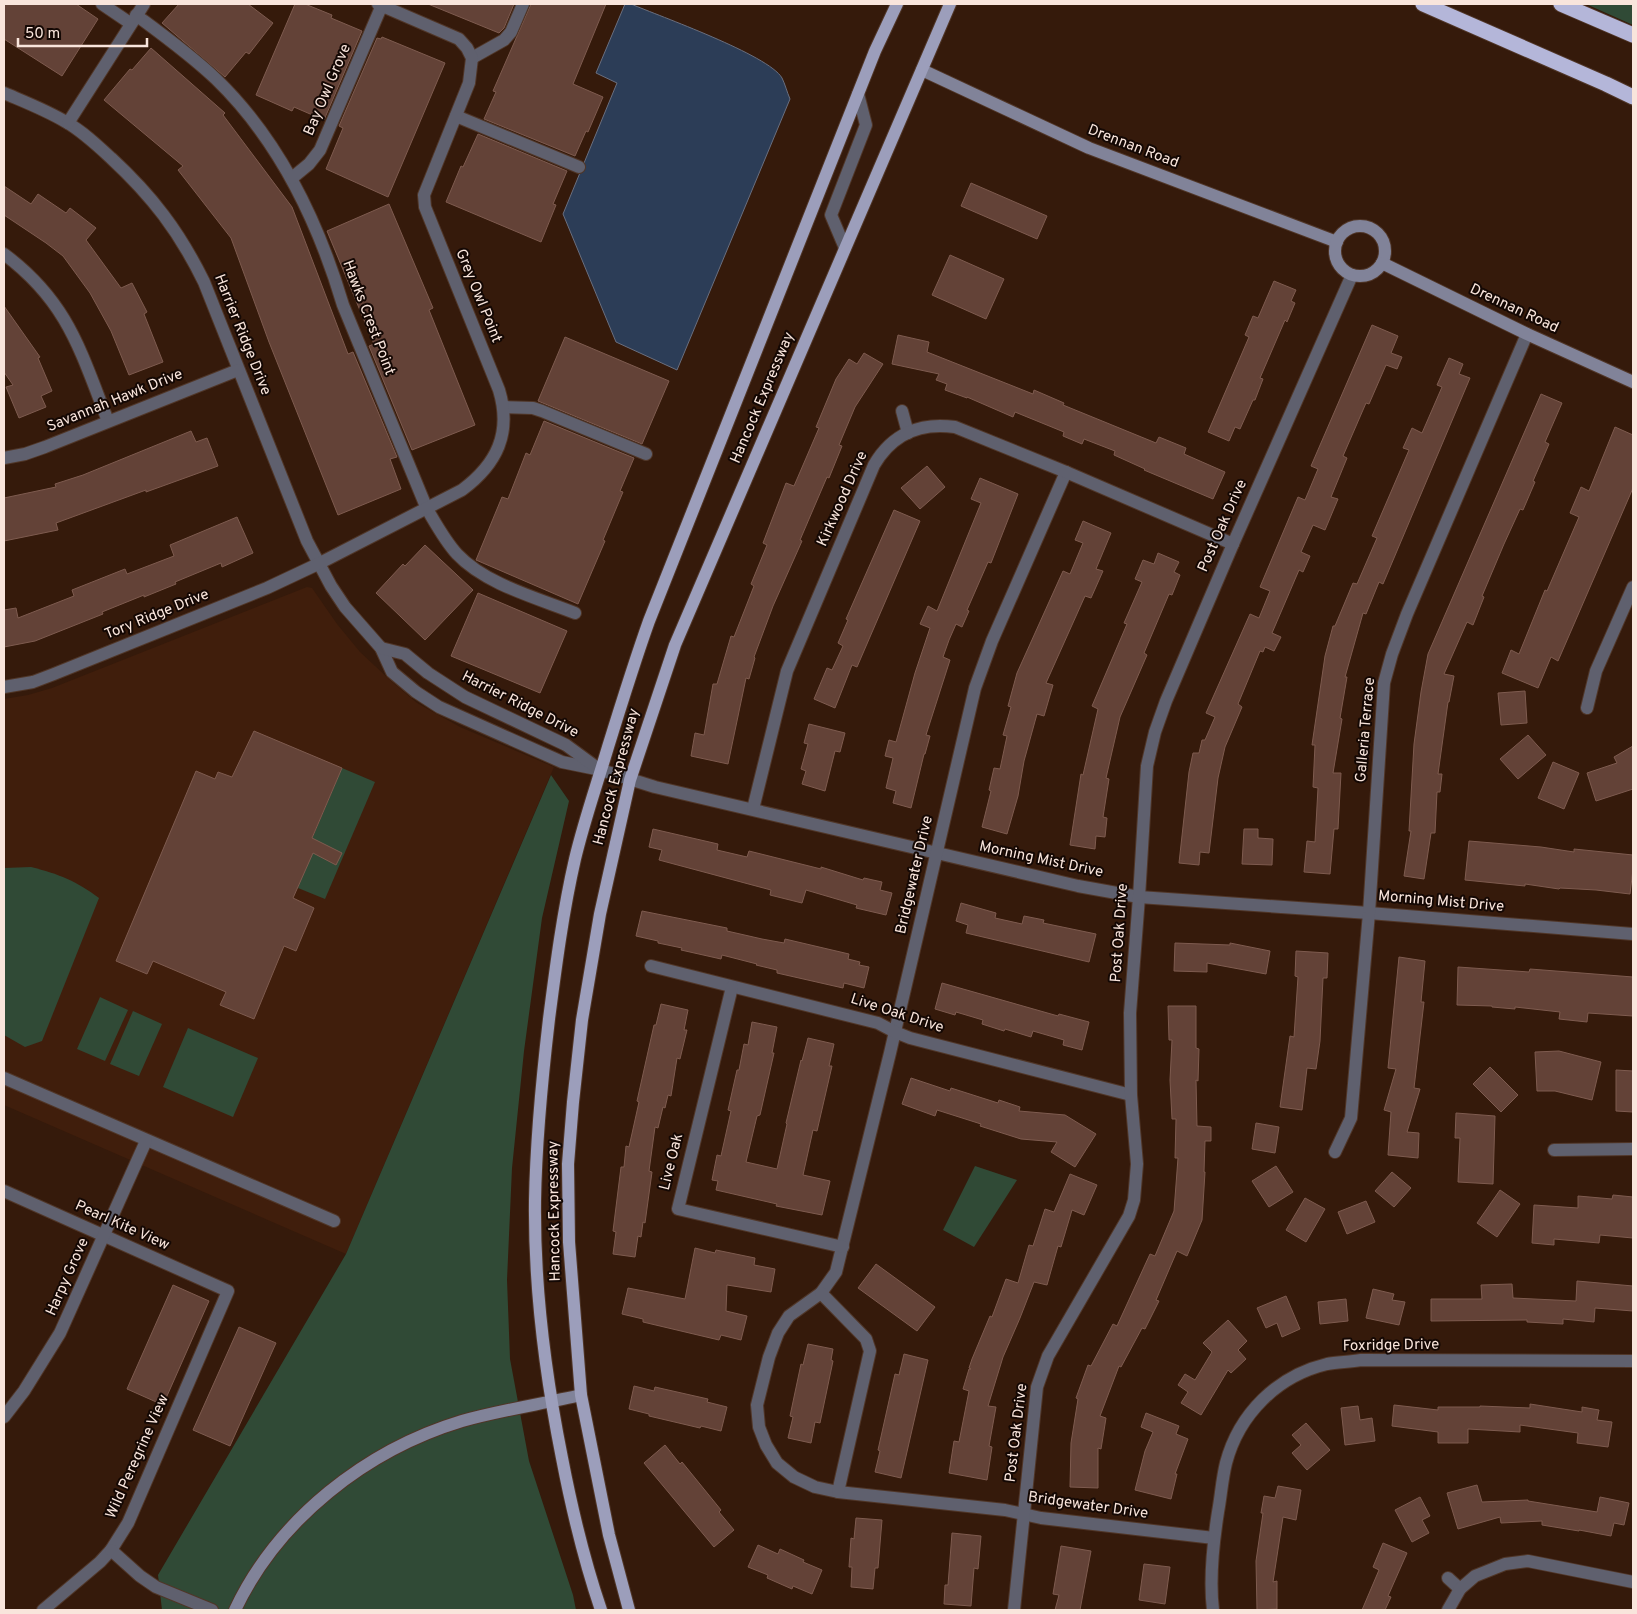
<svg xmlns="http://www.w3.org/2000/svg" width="1637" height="1614" font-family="Overpass,sans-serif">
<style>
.built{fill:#401e0c}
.green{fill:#304a36}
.water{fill:#2c3d57;stroke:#6a6f7f}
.building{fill:#634237;stroke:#7e5b4f}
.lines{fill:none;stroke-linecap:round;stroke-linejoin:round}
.street-casing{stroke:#503628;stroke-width:14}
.secondary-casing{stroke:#503628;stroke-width:14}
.primary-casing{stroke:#503628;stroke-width:14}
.highway-casing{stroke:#503628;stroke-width:17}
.street{stroke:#5f606e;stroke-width:12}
.secondary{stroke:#818399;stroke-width:12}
.primary{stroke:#9c9ebb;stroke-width:12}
.highway{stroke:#b4b6d9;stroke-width:15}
.labels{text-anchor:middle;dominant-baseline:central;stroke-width:4;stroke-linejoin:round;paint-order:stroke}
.street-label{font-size:15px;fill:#f9e5dc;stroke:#140804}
</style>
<rect width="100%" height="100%" fill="#351a0b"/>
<path class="built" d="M307,587L312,588L337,624L360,652L391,681L417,703L460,727L554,767L346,1254L4,1105V699L28,695L52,688Z"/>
<g class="green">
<path d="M1586,4H1633V25Z"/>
<path d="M342,768L375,782L325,899L298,888L311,841Z"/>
<path d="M551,775L569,801L542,918L524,1051L512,1168L507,1280L510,1359L529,1461L573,1595L576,1610H162L158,1575L346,1254Z"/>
<path d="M31,867C59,874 76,881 99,898L42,1041L25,1047L4,1035V868Z"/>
<path d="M100,997L128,1010L105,1061L77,1049Z"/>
<path d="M133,1011L162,1024L139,1076L110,1064Z"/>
<path d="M188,1028L258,1058L233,1117L163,1087Z"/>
<path d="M975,1166L1017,1180L974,1247L943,1230Z"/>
</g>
<path class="water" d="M625,4H631C659,16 769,55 782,78C785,84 787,92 790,99L677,370L616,342L563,214L617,83L596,73Z"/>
<g class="building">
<path d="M4,4H76L98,19L62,76L4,39Z"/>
<path d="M179,4H248L273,23L249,54L246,52L225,77L162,23Z"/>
<path d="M295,4H305L332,15L331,18L362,31L324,120L294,107L292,111L256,95Z"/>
<path d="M428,4H514L504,28L499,33Z"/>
<path d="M531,4H606L573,84L603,97L588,132L586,131L575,156L484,119L496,92L493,91Z"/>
<path d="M382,37L445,63L388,197L326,169L343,128L339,126L377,38L381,39Z"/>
<path d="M151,48L225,113L223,115L292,207L348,354L353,352L397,457L390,459L401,489L338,515L269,342L231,238L178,170L183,166L104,100L130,69L132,70Z"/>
<path d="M478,134L567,171L553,204L556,205L541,242L446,202L461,166L463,167Z"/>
<path d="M971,183L1047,216L1037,239L961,206Z"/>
<path d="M4,186L31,204L38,194L66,213L70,208L96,228L86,240L121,288L132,283L147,312L144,314L163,362L129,375L111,331L90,293L63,256L46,243L4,215Z"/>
<path d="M389,204L433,308L429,310L475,425L412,450L369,346L374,344L327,231Z"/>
<path d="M950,255L1004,279L986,319L932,295Z"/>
<path d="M1274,281L1296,290L1291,301L1295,303L1287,322L1285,320L1260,378L1263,379L1255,400H1253L1240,429L1235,427L1229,441L1208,432L1249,337L1245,335L1253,316L1258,318Z"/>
<path d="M4,306L40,357L38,358L52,391L41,396L46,407L19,418L6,387L13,385L4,372Z"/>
<path d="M1372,325L1398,336L1391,353L1402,357L1397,369L1386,365L1369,404L1366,403L1343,456L1347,458L1331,497L1338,499L1325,530L1313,525L1301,552L1310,556L1303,572L1299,570L1272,633L1281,637L1274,651L1265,647L1263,652L1260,651L1238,704L1242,707L1225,747L1218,778L1209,853L1200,852L1199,865L1179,863L1189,772L1193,753H1199L1202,740H1205L1215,717L1206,713L1250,614L1259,618L1270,591L1260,587L1298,497L1305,500L1318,469L1311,466Z"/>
<path d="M898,335L929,342L927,352L1033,394L1034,390L1064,403L1063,405L1156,443L1159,437L1186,448L1184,454L1225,472L1213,499L1144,470L1145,469L1114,455L1115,451L1084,439L1082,444L1063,436L1064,432L1015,412L1013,417L967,397V398L945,390L947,384L936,380L939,374L892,364Z"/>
<path d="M565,337L669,381L642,444L538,401Z"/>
<path d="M864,353L883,364L855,407L839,445L842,446L829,478L827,477L800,540L802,541L773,606L754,657L755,658L749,679L746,678L728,764L691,756L695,733L704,735L713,684H717L731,636L734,637L754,586L751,584L767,545L763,543L786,483L794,486L819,428L816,427L836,379L849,359L857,364Z"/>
<path d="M1449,358L1463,364L1459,374L1470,378L1383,584L1379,582L1366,614L1363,613L1345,677H1347L1340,718L1342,719L1333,773H1341L1338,829H1334L1330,874L1304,872L1307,841L1315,842L1318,788L1313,787L1315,745H1312L1325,656L1333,626H1335L1353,583L1357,584L1377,538L1372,536L1409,450L1403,448L1412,428L1422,433L1442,387L1437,385Z"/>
<path d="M1541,394L1562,403L1545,442L1549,444L1533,481L1535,482L1523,510L1520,509L1504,544L1482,596L1484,597L1473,625L1467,622L1444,674L1454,676L1449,702H1448L1438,774H1442L1440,792H1437L1435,833H1431L1424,879L1404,876L1411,831H1409L1414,744L1421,692L1428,654Z"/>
<path d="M544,421L634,458L620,491L623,492L603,540L605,541L578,604L476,560L502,497L508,499L526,453L530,455Z"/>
<path d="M1615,427L1633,435V488L1558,661L1551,657L1538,688L1502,673L1511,650L1519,654L1545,590L1547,591L1579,517L1570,513L1581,487L1589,491Z"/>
<path d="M191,431L196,442L207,438L218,466L146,492V490L56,523L58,530L4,541V498L56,487L55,484L83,475Z"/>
<path d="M927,466L945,487L920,509L901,488Z"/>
<path d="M980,478L1018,494L991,563L988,562L967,610L969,611L962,627L956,624L949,640L943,657L950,660L926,735L930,736L925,754H924L911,808L893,803L896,791L886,788L893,758L885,756L889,740L896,742L915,673L930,628L920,624L928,606L937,611L981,503L971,499Z"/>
<path d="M894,510L920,521L857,667L852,665L835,708L814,699L827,668L832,670L843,646L838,643L848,620L846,619Z"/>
<path d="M237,517L253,553L222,567L221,563L175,582L176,584L144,597V595L102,612L103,614L35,641L4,647V610L16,608L18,618L74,596L72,590L125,569L127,574L174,556L170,545Z"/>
<path d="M1083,521L1111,533L1096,569L1103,571L1091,598L1085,596L1046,683L1053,685L1044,716L1037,714L1024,761L1018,796L1007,834L982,827L991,791L989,790L994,768L1000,769L1007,736L1003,735L1011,707L1008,706L1017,673L1063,571L1070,574L1083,543L1075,540Z"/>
<path d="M425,545L473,590L425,640L376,593L403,564L405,566Z"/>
<path d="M1158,553L1179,562L1174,572L1180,575L1172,595L1169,594L1144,653L1147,655L1120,717L1106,778L1109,779L1103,817L1107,818L1105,837L1096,836L1095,849L1070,845L1081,774L1083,775L1098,709L1092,706L1127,624L1124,623L1142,582L1135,579L1143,560L1154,564Z"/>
<path d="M478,593L567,631L540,693L451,656Z"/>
<path d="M1525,691L1527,723L1501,725L1498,693Z"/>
<path d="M809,724L845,733L840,752L835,751L825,791L802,784L806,771L801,769L808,744L804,743Z"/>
<path d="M254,731L342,768L312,838L342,853L336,865L313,853L293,898L314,908L296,951L284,946L254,1019L220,1005L226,992L153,961L147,974L116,961L196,771L215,779L218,772L232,777Z"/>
<path d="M1528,735L1546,755L1518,779L1500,759Z"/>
<path d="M1633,746V789L1596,801L1587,773L1617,763L1614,757Z"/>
<path d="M1553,762L1579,773L1564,809L1538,798Z"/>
<path d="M653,829L718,844L717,850L747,857L749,851L821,869V867L863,880L864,878L882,882L880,890L892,893L886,915L856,908L857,905L806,890L802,903L770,895L771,890L659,860L662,850L649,847Z"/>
<path d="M1244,829H1258V838L1273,839L1272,865L1242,864Z"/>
<path d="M1469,841L1541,847L1574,852V849L1633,855V869L1630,894L1596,890L1560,888L1559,889L1525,884V886L1465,880Z"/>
<path d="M961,903L996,913L995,918L1022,924L1024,916L1044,920L1043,923L1096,934L1089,962L966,933L968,925L956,921Z"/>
<path d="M642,911L727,928V931L762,939L784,943L785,939L849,954L848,959L860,962L859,965L869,967L864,988L844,983L843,988L777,973V970L756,965L757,964L722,955L721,959L681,950L682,948L658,943V941L636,936Z"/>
<path d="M1175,943L1230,945V943L1270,951L1266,974L1207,963V972L1174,971Z"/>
<path d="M1296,951L1328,953L1327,978H1323L1320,1041L1316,1069L1307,1068L1302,1110L1280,1107L1290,1036L1294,1037L1298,977L1295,976Z"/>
<path d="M1399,957L1425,961L1421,1002H1424L1414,1088L1420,1089L1407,1132L1419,1133L1418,1158L1388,1155L1391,1112L1384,1110L1396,1069L1388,1068Z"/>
<path d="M1458,967L1529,972L1530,969L1633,977V1016L1588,1013L1587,1022L1559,1019L1560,1012L1515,1007V1009L1492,1007V1006L1457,1005Z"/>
<path d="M942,983L1058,1016L1059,1014L1089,1022L1082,1050L1063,1045L1064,1040L1033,1031L1031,1037L1005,1029L1004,1031L982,1024L983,1020L956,1012L955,1015L935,1009Z"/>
<path d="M661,1004L688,1010L684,1030H687L680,1059L677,1058L671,1096L668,1095L665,1108L663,1107L658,1128L655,1127L649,1171L652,1172L645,1223L643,1222L641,1237L638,1236L635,1257L613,1254L616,1232L613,1231L621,1167H624L626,1146L629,1147L639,1102L637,1101L654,1025H656Z"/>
<path d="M1168,1006H1196V1048L1199,1049L1198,1081L1196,1080L1197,1126L1211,1127V1141H1205L1204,1172H1205L1202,1220L1187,1256L1177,1251L1156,1300L1159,1301L1145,1329L1142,1328L1121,1367L1119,1366L1100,1416L1106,1418L1101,1449L1098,1448V1488L1070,1487L1071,1443L1078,1399L1076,1398L1088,1365L1091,1366L1113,1324L1117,1326L1150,1254L1155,1256L1174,1211L1178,1158H1175L1176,1119H1172L1170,1080L1172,1040H1169Z"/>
<path d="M752,1022L777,1027L772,1053H774L760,1115L757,1116L746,1162L777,1169L787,1124L786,1123L801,1060L802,1061L808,1038L834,1044L829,1066H832L817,1131L813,1130L803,1175L830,1181L822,1215L776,1206L777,1204L716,1190L718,1181L712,1180L717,1155L721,1156L731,1111L728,1110L737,1070H739L744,1044L748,1045Z"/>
<path d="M1559,1051L1601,1062L1592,1100L1555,1091H1537L1535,1052Z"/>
<path d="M1490,1067L1518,1095L1501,1112L1473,1084Z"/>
<path d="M1616,1070L1633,1071V1112L1616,1111Z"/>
<path d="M911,1078L950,1091L951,1088L998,1103L999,1100L1020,1107L1019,1111L1065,1115L1096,1134L1075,1167L1051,1152L1057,1142L1021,1139L980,1126L981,1124L937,1110L935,1116L902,1104Z"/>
<path d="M1456,1113L1495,1116L1493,1184L1458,1182L1460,1138H1455Z"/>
<path d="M1256,1123L1279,1127L1275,1153L1252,1149Z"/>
<path d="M1276,1166L1293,1192L1269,1207L1252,1181Z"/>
<path d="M1392,1172L1411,1188L1394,1207L1375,1191Z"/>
<path d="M1070,1174L1097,1185L1084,1215L1072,1210L1061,1247L1058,1246L1047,1285L1034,1282L1020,1318L1003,1357L988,1406L996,1407L989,1446L992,1447L987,1480L949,1473L954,1441L959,1442L969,1391L963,1389L969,1369H971L969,1368L972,1359L990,1316L992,1317L1006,1279L1018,1283L1029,1245L1033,1246L1045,1209L1054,1212Z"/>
<path d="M1500,1190L1520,1204L1497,1237L1477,1223Z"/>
<path d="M1613,1195L1633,1197V1238L1600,1235L1599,1243L1554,1239V1245L1532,1243L1534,1205L1578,1208V1196L1612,1199Z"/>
<path d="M1305,1198L1325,1209L1306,1242L1286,1230Z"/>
<path d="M1366,1201L1375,1222L1347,1234L1338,1212Z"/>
<path d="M695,1248L715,1253L716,1250L755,1258L754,1265L775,1269L771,1292L727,1285L726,1311L747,1316L741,1340L721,1335L719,1340L643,1322V1319L622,1314L628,1288L685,1299Z"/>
<path d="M876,1264L935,1307L917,1331L858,1288Z"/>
<path d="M1577,1281L1633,1286V1311L1595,1308L1594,1322L1563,1319V1324L1527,1322V1320L1431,1321V1299H1482L1481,1285L1512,1284L1513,1298L1576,1301Z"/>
<path d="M173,1285L209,1301L163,1405L127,1389Z"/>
<path d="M1373,1289L1394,1294L1392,1300L1405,1302L1399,1325L1366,1318Z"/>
<path d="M1286,1296L1300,1329L1282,1337L1277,1323L1266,1328L1257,1308Z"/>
<path d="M1346,1299L1348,1321L1320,1324L1318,1302Z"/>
<path d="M1228,1320L1247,1341L1238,1350L1246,1359L1231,1373L1228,1370L1201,1415L1181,1403L1188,1392L1178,1385L1185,1374L1195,1380L1212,1352L1203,1343Z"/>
<path d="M239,1327L276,1343L230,1446L193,1430Z"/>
<path d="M808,1344L833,1349L831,1360L833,1361L820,1423L815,1422L811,1443L788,1438L793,1417L790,1416L801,1364L803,1365Z"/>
<path d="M904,1354L928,1360L901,1478L875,1472L880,1451L878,1450L895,1374L899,1375Z"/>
<path d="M634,1386L654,1391L655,1387L708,1399L707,1402L727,1407L721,1431L701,1426L700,1428L649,1416V1414L629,1409Z"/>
<path d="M1530,1404L1582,1412V1407L1599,1410L1597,1420L1612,1422L1608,1447L1577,1443L1578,1433L1520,1425V1432L1468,1429V1443H1438V1432L1392,1426L1394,1405L1438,1410V1407H1480V1406L1530,1408Z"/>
<path d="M1358,1406L1360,1420L1372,1418L1375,1441L1345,1445L1341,1408Z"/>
<path d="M1146,1413L1179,1426L1176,1434L1188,1439L1175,1474H1177L1171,1499L1135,1490L1145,1451L1153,1432L1141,1427Z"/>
<path d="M1306,1423L1330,1450L1307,1470L1292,1453L1301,1445L1292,1435Z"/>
<path d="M665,1445L680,1464L682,1462L721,1510L719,1512L734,1530L714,1547L644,1463Z"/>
<path d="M1477,1485L1482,1502L1528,1500V1501L1597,1512L1600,1497L1629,1503L1624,1525L1614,1523L1611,1536L1579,1530V1531L1542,1525V1521L1501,1523L1500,1517L1458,1529L1447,1493Z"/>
<path d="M1278,1486L1301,1490L1296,1520L1283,1517L1273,1582L1277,1581V1609L1257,1610L1256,1561L1263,1513H1261L1264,1496L1275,1498Z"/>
<path d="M1420,1497L1430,1516L1422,1520L1429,1533L1412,1542L1395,1510Z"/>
<path d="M856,1518L882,1520L878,1568H875L873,1589L851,1587L852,1567H849L851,1538L854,1539Z"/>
<path d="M952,1533L981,1536L978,1569L974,1568L971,1606L944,1604L945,1585H948Z"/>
<path d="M1383,1543L1407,1553L1388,1596L1391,1597L1385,1610H1362L1379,1570L1373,1567Z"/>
<path d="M758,1545L778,1554L780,1549L804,1560L803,1562L822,1570L812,1594L793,1586L792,1589L767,1578L768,1575L748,1567Z"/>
<path d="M1061,1546L1091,1551L1080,1610H1055L1059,1595L1053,1594Z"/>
<path d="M1144,1564L1170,1567L1165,1604L1139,1600Z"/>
</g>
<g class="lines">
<defs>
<g id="street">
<path d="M102,4L130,23"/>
<path d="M136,15C163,35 191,55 216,79C280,141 318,221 343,305L427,509C436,524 445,541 457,554C485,584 537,598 575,613"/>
<path d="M472,58L504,40L511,32L523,4"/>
<path d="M4,93C25,102 46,110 66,122C82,131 97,145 111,158C152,196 179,231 204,282L307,541L331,586L345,607L381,648L392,672L416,692L439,707L562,762L601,770L655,787L1078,886L1139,897L1369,913L1633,934"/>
<path d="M456,116L579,167"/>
<path d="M68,123L144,4"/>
<path d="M292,178L309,164L320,150L382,5"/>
<path d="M845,248L831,215L866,125L858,94"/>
<path d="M4,254C68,302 80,350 108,421"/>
<path d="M504,407L533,408L542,411L646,454"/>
<path d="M902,411L908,433"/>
<path d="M4,458L25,454L45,447L238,370"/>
<path d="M1066,472L992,641L975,688L890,1053L836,1272L821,1293L789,1316L778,1333L769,1357L757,1405L759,1427L766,1445L777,1463L794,1477L815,1487L838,1492L1005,1510L1041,1518L1214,1538"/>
<path d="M381,648L405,654L428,673L465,697L566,745L596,767"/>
<path d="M4,687L33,682L54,674L267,588L318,564L462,490C497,464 512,433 499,390L425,207L424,195L469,83L472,58L467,48L459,39L378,4"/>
<path d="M1587,708L1596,671L1633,587"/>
<path d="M753,809L787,671L874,465C892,434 920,422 955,427L1066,472L1233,544"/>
<path d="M651,966L878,1023L895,1032L910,1038L1131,1095"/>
<path d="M732,987L678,1209L843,1247"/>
<path d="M4,1078L334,1221"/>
<path d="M1554,1150L1633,1149"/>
<path d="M1335,1152L1351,1118L1369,913L1384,683L1392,654L1407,614L1527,334"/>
<path d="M4,1191L228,1291L128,1523L111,1550L100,1562L43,1610"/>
<path d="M821,1293L866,1339L870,1351L838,1492"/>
<path d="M4,1417L24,1391L60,1333L146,1141"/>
<path d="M111,1550L140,1576L156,1587L212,1610"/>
<path d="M1448,1578L1460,1589"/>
<path d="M1014,1610L1037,1387L1048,1356L1129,1216L1134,1200L1137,1164L1131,1095L1130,1013L1139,897L1147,766L1155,732L1166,701L1233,544L1352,275"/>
<path d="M1213,1610C1209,1578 1213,1544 1218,1512C1221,1496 1222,1479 1226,1463C1239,1414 1277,1376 1327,1364C1337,1362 1349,1362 1361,1360L1633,1361"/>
<path d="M1448,1610L1460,1589L1475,1576L1505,1564L1528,1561L1633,1582"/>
</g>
<g id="secondary">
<path d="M922,70L1089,148L1337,242"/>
<circle cx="1360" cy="251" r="25"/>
<path d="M1382,263L1527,334L1633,382"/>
<path d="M235,1610C278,1519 366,1450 462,1421C501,1410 542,1404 581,1395"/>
</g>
<g id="primary">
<path d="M601,1610C584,1560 572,1510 562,1458C545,1373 534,1287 535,1201C536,1140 542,1079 549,1019C556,965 563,911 575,859C584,821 597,784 608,747C621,705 634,663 649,621L875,51L897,4"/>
<path d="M629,1610L609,1535L581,1395L569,1242L568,1164L573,1102L582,1020L600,914L630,780L675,645L950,4"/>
</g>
<g id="highway">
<path d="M1423,4L1606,84L1633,97"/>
<path d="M1561,4L1633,35"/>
</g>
</defs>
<use href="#street" class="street-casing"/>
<use href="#secondary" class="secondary-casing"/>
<use href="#primary" class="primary-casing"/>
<use href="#highway" class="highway-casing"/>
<use href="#street" class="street"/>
<use href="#secondary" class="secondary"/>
<use href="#primary" class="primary"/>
<use href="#highway" class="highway"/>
</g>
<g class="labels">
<g class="street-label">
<text transform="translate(328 90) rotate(-67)">Bay Owl Grove</text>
<text transform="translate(1133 147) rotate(21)">Drennan Road</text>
<text transform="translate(478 296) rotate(68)">Grey Owl Point</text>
<text transform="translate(1514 309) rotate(25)">Drennan Road</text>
<text transform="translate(368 318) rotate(69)">Hawks Crest Point</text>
<text transform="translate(242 335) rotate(68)">Harrier Ridge Drive</text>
<text transform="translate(763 398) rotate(-67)">Hancock Expressway</text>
<text transform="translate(115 401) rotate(-22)">Savannah Hawk Drive</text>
<text transform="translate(843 499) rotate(-66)">Kirkwood Drive</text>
<text transform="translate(1223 526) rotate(-66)">Post Oak Drive</text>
<text transform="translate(157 615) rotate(-22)">Tory Ridge Drive</text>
<text transform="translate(520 705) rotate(27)">Harrier Ridge Drive</text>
<text transform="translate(1366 730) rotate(-85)">Galleria Terrace</text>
<text transform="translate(617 777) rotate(-75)">Hancock Expressway</text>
<text transform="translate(1041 860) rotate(12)">Morning Mist Drive</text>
<text transform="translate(915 875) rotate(-77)">Bridgewater Drive</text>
<text transform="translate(1441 902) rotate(5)">Morning Mist Drive</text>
<text transform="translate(1120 933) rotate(-86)">Post Oak Drive</text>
<text transform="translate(897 1014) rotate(18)">Live Oak Drive</text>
<text transform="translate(672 1162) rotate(-76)">Live Oak</text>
<text transform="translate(555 1211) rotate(-91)">Hancock Expressway</text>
<text transform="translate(122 1226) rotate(24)">Pearl Kite View</text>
<text transform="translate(68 1277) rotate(-66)">Harpy Grove</text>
<text transform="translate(1391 1346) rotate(-1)">Foxridge Drive</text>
<text transform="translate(1017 1433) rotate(-83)">Post Oak Drive</text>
<text transform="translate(138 1457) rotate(-66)">Wild Peregrine View</text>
<text transform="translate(1088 1506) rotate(8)">Bridgewater Drive</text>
</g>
</g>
<rect width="1637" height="1614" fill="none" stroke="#f9e5dc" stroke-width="10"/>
<path d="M18 38v8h129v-8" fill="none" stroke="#f9e5dc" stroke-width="2.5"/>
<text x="25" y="38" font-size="15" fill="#f9e5dc" stroke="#140804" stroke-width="4" paint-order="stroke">50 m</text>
</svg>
